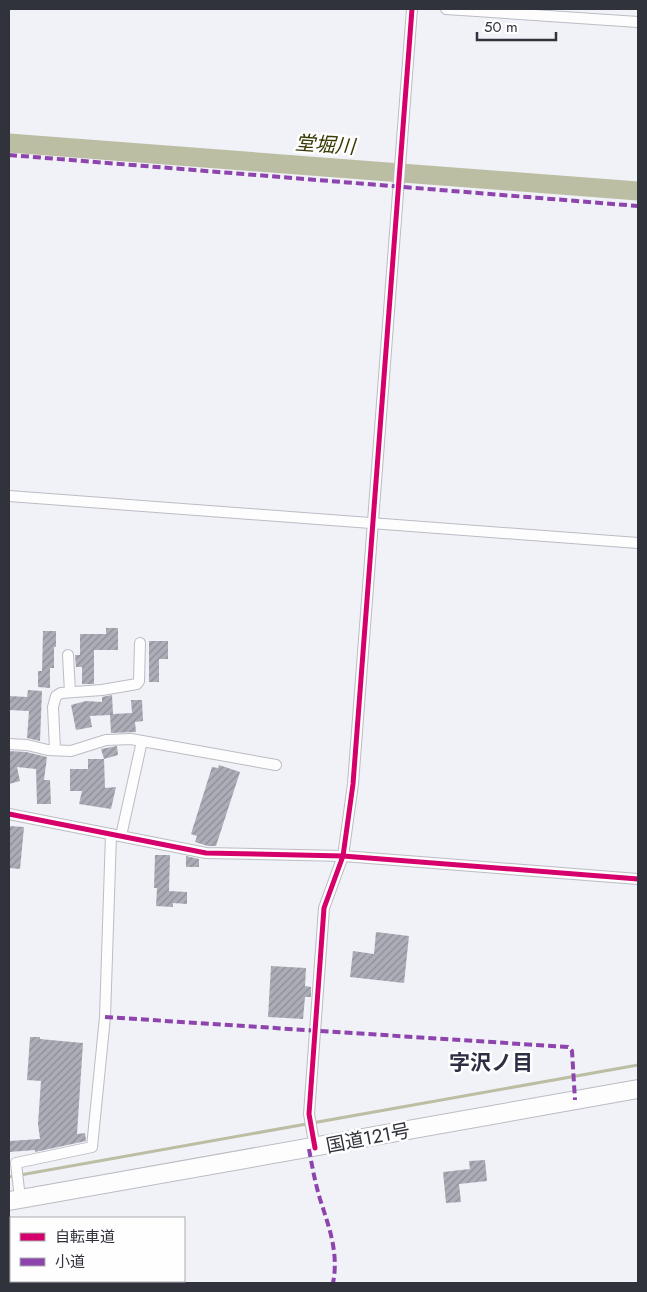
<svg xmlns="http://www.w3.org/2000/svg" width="647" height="1292" font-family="Jost,'Noto Sans JP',sans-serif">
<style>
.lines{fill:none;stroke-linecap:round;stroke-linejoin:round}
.stream{stroke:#bcbea3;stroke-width:3}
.river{stroke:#bcbea3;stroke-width:19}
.building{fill:url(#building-hatch)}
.minor-casing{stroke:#bbbcc4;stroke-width:12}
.trunk-casing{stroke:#bbbcc4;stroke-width:20}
.minor{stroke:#fdfdfe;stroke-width:10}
.trunk{stroke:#fdfdfe;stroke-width:18}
.quiet{stroke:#8e44ad;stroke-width:4;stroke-dasharray:8 4;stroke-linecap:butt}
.cycleway-casing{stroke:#fefefe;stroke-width:8}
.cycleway{stroke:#d6006c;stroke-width:5}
.labels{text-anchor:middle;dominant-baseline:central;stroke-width:5;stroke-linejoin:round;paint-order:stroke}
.street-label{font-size:19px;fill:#30323c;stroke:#fefefe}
.water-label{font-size:20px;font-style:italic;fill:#373803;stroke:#fefefe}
.quarter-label{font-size:21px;font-weight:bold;fill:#2d3044;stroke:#fefefe}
</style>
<defs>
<pattern id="building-hatch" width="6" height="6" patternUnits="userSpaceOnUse" patternTransform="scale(1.25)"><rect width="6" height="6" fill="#acadb7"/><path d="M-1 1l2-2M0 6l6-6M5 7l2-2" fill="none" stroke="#8c8d96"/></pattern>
</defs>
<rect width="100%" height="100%" fill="#f1f2f8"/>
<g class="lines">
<path class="stream" d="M9,1177L638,1065"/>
<path class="river" d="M9,143L638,191"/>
</g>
<g class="building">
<path d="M106,628H118V650H94V684H82V667H76L75,655H80V634H106Z"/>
<path d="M43,631H56V647H54V668H50V688L38,687V671H42Z"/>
<path d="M149,641H168V659H159V682H149Z"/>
<path d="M28,690L42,691L40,741L27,738L29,711L9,710V696L27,697Z"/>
<path d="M112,695L113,714L132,713L131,700H142L143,721L135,722L136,732L111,733L110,715L90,716L92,727L76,730L71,705L86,701L102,702V697Z"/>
<path d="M117,746L118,755L104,759L105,788L116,787L111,809L79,804L82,791H70V769H88V759H104L101,749Z"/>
<path d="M9,751L26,752L47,757L44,780H50L51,804H37L36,769L17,767L20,781L9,784Z"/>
<path d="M219,765L240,772L216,846H208L195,842L197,836L191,834L212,767L218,768Z"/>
<path d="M9,826L24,827L20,869L9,868Z"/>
<path d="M155,855H170L169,891L187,892V904L173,903V907L156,906L157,888H154Z"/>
<path d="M186,856L199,859V867H186Z"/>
<path d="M376,932L409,936L404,983L350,977L353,951L374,954Z"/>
<path d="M271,966L306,968L305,986L311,987V997H305L303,1019L268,1017Z"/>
<path d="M30,1037H40V1039L83,1043L77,1134L85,1133L86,1141L35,1152V1150L9,1152V1141L40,1139L38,1124L41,1081L27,1080Z"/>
<path d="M485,1160L487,1181L459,1184L461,1202L446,1203L443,1172L470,1169L469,1161Z"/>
</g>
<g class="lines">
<defs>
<g id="minor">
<path d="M446,9L638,22"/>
<path d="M9,496L638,543"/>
<path d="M68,655L70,692"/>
<path d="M9,744L27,745L48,750L71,751L106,740L131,739L276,765"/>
<path d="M55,750L53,707L56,696L61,693L102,690L137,684L139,681L140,643"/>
<path d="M9,814L206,853L343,856L638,879"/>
<path d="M121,836L142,741"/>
<path d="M315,1148L309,1114L324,908L343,856L353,784L412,9"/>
<path d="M20,1199L16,1163L92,1147L105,1017L111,834"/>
</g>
<path id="trunk" d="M9,1201L638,1089"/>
</defs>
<use href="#minor" class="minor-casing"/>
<use href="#trunk" class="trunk-casing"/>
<use href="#minor" class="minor"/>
<use href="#trunk" class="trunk"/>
<g class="quiet">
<path d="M9,155L638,206"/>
<path d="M105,1017L568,1047L572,1051L575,1100"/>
<path d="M309,1149C312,1166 315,1182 320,1199C329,1227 339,1253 333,1283"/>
</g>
<defs>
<g id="cycleway">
<path d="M9,814L206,853L343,856L638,879"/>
<path d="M315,1148L309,1114L324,908L343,856L353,784L412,9"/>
</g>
</defs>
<use href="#cycleway" class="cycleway-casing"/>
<use href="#cycleway" class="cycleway"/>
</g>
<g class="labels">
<g class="street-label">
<text transform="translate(368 1138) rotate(-11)">国道121号</text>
</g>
<g class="water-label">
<text transform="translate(325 145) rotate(4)">堂堀川</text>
</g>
<g class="quarter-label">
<text x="491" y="1063">字沢ノ目</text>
</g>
</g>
<rect width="647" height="1292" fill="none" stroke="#30323c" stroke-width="20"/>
<rect x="10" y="1217" width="175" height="65" fill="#fefefe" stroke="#acacb0"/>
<rect x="20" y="1233" width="25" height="8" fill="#d6006c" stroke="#acacb0"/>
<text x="55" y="1242" font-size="15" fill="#30323c">自転車道</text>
<rect x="20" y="1258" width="25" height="8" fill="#8e44ad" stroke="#acacb0"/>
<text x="55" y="1267" font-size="15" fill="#30323c">小道</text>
<path d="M477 32v8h79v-8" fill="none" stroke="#30323c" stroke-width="2.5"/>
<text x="484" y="32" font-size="15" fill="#30323c" stroke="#fefefe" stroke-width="4" paint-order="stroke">50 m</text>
</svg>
